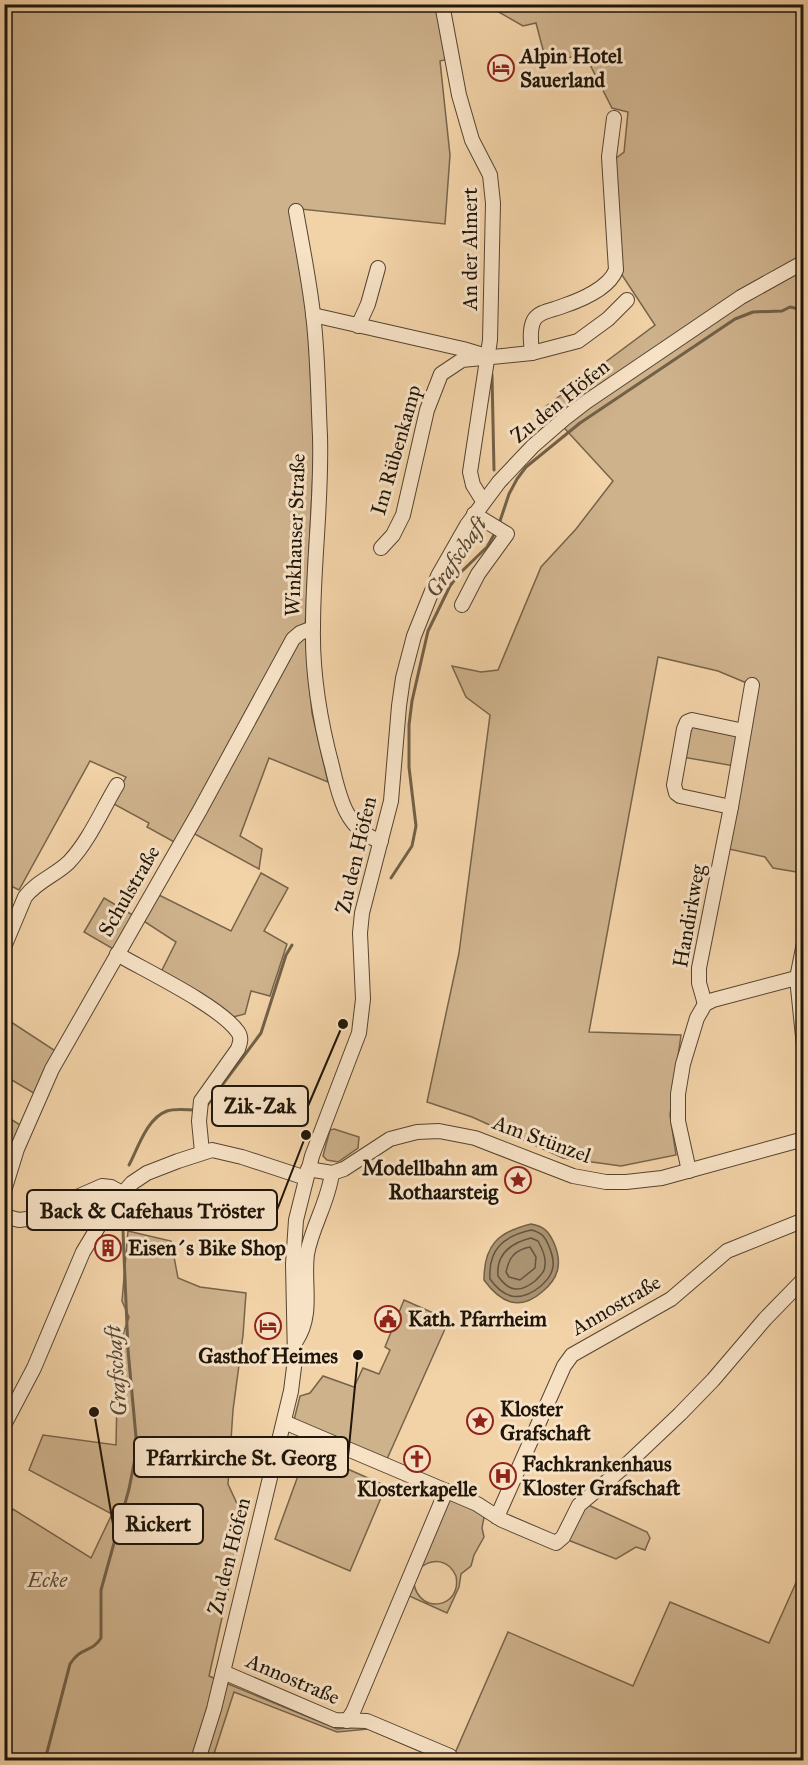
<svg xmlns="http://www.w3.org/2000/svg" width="808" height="1765" font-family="'IM FELL Great Primer',serif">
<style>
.green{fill:#ceb28c;stroke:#76644a;stroke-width:1.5}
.water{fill:#aa9271;stroke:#726047;stroke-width:1.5}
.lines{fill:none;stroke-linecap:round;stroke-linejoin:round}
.shore{stroke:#64543d;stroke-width:1.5}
.stream{stroke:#726047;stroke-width:3}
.minor-casing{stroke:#544430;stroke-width:16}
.minor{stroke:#f7e2c6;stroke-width:14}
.labels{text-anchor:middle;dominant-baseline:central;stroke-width:6;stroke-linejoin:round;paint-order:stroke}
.poi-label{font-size:21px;font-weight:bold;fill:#1f1509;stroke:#f7e2c6;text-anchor:start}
.street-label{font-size:21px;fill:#1f1509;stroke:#f7e2c6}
.park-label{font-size:21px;font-style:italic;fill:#5c4c37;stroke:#f7e2c6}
.water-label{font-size:22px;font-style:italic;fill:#574733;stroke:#f7e2c6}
.leader{fill:none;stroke:#1f1509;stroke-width:2}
.callout-dot{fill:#1f1509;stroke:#f7e2c6;stroke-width:2}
.callout{fill:#f7e2c6;stroke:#1f1509;stroke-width:2}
.callout-label{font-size:22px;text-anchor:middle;font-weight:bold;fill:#1f1509}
</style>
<rect width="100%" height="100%" fill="#f2d2a7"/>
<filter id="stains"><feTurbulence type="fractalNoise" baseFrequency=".00333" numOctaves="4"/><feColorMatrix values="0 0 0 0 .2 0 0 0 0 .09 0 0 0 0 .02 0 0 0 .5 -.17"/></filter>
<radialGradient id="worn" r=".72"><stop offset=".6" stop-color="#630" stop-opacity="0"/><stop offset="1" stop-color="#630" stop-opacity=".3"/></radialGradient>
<g class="green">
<path d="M4,5H439L448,59L440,61L450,155L445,224L291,208L308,316L314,454L305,629L312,713L328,782L269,758L240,836L262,849L259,869L184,828L176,843L147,827L149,823L112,803L126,777L90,761L19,890L5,883Z"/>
<path d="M481,5H803V873L773,868L765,857L720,847L735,766L682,757L690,726L737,736L749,684L718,671L658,657L589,1032L681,1035L670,1115L676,1155L621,1166L563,1158L472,1117L427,1102L459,953L490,715L466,697L452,666L481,672L498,670L541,567L576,529L613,481L545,407L655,325L622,275L611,162L624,152L628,112L612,108L585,55L546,61L536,23L523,26L497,11Z"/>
<path d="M261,873L288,888L264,931L287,944L270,996L251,991L245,1014L229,1018L160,974L176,942L142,920L157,894L231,931Z"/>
<path d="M104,898L136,917L115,950L84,932Z"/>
<path d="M8,1020L57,1052L37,1095L5,1076L4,1022Z"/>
<path d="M4,1115L22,1126L12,1154L5,1149Z"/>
<path d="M334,1129L359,1137L358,1148L338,1162L327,1160L323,1156L330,1130Z"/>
<path d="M128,1231L171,1241L178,1278L200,1287L246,1293L243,1335L233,1410L228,1484L244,1519L209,1676L337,1729L368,1726L451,1760H440L368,1729L337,1732L234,1692L212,1760H5L4,1519L8,1520L13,1509L91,1558L112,1514L29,1470L43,1435L116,1445L118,1349L129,1317L122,1301Z"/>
<path d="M404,1300L449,1320L387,1459L294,1420L300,1396L310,1393L323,1376L354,1387L363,1368L379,1374L390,1350L385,1347Z"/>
<path d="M307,1451L386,1486L350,1571L275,1539Z"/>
<path d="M451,1500L485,1512L482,1528L484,1537L474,1555L471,1566L461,1574L459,1587L447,1613L407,1595L414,1584C420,1615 462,1608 456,1576C449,1560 433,1557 420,1568L448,1501Z"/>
<path d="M586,1504L647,1532L650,1538L645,1550L636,1547L616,1559L568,1540Z"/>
<path d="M803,1567V1760H452L508,1632L633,1686L670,1602L769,1643Z"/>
</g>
<path class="water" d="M531,1224C544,1226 549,1232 554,1243C563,1264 558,1279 542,1292C519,1312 500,1302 484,1280C484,1245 498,1232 531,1224Z"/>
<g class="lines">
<g class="shore">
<path d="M531,1230C540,1232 544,1235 548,1244C551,1251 554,1258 553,1266C552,1275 547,1280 541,1286C521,1302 505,1300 490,1279C488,1249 504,1236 531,1230Z"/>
<path d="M531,1238L538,1241C542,1248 546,1257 545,1265C545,1272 540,1276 535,1281C520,1293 509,1292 498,1276C496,1254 511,1243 531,1238Z"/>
<path d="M530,1247L536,1257L535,1268L520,1280L509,1277L506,1272C509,1257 515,1250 530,1247Z"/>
</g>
<g class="stream">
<path d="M492,375L494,470"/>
<path d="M499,524L509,494L517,479L526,467L580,423L735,319L753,312L782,311L790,307L804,310"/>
<path d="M391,878L412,846L416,826L409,767V725L412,701L428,631L450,586L458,575L487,547L495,533"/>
<path d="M205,1108L261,1033L286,955L292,945"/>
<path d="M129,1165C138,1148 147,1118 167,1111C176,1108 187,1110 196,1110"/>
<path d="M45,1760L70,1664C81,1646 92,1653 101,1638V1590L129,1489L137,1448L128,1350L122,1207"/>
</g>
<defs>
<g id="minor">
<path d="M442,4L459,95L472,140L490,175L493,203L490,340L470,472L473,485L483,501"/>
<path d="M296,211C302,245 309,279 313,314C318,354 318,396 320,436C322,500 313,563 313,627C312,674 320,721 332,766C339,797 347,832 381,841"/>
<path d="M313,315L463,349L483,355"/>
<path d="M358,326L368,304L378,268"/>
<path d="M532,353C531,343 529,329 534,320C539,311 554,310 563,306C581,300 609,288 616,270L609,157L614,118"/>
<path d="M381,548L393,535L403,515L427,410L441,374L462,360L532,353L578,341L608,319L627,300"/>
<path d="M462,605L478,574L507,534L474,514"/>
<path d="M731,807L680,796L676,793L674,785L684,729L687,722L692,720L744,731"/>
<path d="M804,943L797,978L804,1046"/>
<path d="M4,947L25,897C37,881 56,875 69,862C89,841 102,810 117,785"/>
<path d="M117,954C146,971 220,1006 238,1032C242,1038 240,1043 238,1049L201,1101L199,1121L202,1152"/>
<path d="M705,1004L699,983V968L731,807L752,685"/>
<path d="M308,1169L332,1173L344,1169L390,1139L417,1132L439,1131L475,1138L573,1176L606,1182H626L662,1178L804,1139"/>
<path d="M689,1171L678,1121V1094L683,1064L697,1018L705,1004L713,1000L804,976"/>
<path d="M4,1191L17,1149L52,1069L200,810L293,639L300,633L313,628"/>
<path d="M4,1216L19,1220L27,1219L102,1186L111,1187L122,1193"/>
<path d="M296,1341C314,1314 303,1284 307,1254C312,1226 328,1203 332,1173"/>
<path d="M284,1422L477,1504L502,1520L556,1543L563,1537L579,1505L624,1467L680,1414L713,1380L765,1319L804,1279"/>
<path d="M4,1425L34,1368L83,1252L109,1209L132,1183L147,1173L178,1161L212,1150L242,1157L306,1178"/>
<path d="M497,1517L564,1366L572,1355L671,1299L727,1251L804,1220"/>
<path d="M223,1672L335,1720L367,1721L450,1756"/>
<path d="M347,1721L353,1712L446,1491"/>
<path d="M198,1760L214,1709L291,1391L295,1359L293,1264L296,1220L312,1156L359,1033L363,999L360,933L362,913L391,801L399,706L403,678L414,636L438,576L467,525L499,482L533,446L564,419L586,402L741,297L804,262"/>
</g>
</defs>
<use href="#minor" class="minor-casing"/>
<use href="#minor" class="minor"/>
</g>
<defs>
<symbol id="hotel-ring" viewBox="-11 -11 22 22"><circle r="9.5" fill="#f7e2c6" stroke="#8f2418" stroke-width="1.5"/><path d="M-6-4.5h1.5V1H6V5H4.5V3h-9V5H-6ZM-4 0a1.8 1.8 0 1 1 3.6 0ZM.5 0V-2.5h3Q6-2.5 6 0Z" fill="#8f2418"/></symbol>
<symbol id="sight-ring" viewBox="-11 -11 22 22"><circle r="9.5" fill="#f7e2c6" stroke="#8f2418" stroke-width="1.5"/><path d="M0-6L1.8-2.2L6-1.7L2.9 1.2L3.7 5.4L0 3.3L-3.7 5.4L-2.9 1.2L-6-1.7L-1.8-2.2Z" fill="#8f2418"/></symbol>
<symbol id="building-ring" viewBox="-11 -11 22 22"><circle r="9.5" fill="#f7e2c6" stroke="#8f2418" stroke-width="1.5"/><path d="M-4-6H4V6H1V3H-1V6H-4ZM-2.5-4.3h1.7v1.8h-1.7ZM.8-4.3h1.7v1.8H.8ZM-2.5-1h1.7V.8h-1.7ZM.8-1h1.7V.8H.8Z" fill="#8f2418"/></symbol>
<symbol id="civic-ring" viewBox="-11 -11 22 22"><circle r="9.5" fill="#f7e2c6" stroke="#8f2418" stroke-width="1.5"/><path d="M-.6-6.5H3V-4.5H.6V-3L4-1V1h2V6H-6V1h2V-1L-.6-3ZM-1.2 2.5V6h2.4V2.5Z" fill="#8f2418"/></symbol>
<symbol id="church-ring" viewBox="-11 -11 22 22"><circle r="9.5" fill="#f7e2c6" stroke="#8f2418" stroke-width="1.5"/><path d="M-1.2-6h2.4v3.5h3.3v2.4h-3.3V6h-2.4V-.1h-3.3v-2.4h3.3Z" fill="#8f2418"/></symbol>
<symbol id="hospital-ring" viewBox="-11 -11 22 22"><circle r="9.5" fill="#f7e2c6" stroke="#8f2418" stroke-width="1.5"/><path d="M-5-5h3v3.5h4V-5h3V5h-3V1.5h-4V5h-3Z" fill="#8f2418"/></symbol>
</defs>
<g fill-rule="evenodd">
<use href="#hotel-ring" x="486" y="53" width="30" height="30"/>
<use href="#sight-ring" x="503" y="1165" width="30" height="30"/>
<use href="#building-ring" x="93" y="1233" width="30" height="30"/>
<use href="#civic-ring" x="373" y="1304" width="30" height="30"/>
<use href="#hotel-ring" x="253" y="1311" width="30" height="30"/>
<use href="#sight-ring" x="465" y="1406" width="30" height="30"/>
<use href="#church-ring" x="402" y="1444" width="30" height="30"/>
<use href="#hospital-ring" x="488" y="1461" width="30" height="30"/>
</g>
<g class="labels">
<g class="poi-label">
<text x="520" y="56">Alpin Hotel<tspan x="520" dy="24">Sauerland</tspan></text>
<text x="498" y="1168" text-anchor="end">Modellbahn am<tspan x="498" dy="24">Rothaarsteig</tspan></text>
<text x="128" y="1248">Eisen´s Bike Shop</text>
<text x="408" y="1319">Kath. Pfarrheim</text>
<text x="268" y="1356" text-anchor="middle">Gasthof Heimes</text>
<text x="500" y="1409">Kloster<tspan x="500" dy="24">Grafschaft</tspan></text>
<text x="522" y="1464">Fachkrankenhaus<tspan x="522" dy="24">Kloster Grafschaft</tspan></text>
<text x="417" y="1489" text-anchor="middle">Klosterkapelle</text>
</g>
<g class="street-label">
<text transform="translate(470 249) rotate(-90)">An der Almert</text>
<text transform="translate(560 401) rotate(-39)">Zu den Höfen</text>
<text transform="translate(396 450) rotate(-74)">Im Rübenkamp</text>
<text transform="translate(295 535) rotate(-88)">Winkhauser Straße</text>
<text transform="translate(356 855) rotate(-77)">Zu den Höfen</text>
<text transform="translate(129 891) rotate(-60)">Schulstraße</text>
<text transform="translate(689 916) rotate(-80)">Handirkweg</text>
<text transform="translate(542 1139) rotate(20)">Am Stünzel</text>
<text transform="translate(616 1305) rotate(-30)">Annostraße</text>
<text transform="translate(229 1556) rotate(-76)">Zu den Höfen</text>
<text transform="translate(293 1679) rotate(23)">Annostraße</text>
</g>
<g class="park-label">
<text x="47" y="1580">Ecke</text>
</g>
<g class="water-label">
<text transform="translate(456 557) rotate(-56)">Grafschaft</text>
<text transform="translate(116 1371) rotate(-94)">Grafschaft</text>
</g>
</g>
<path class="leader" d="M343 1024L308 1106M306 1135L277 1210M358 1355L348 1457M94 1412L113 1524"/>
<g class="callout-dot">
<circle cx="343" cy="1024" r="6"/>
<circle cx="306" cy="1135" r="6"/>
<circle cx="358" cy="1355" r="6"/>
<circle cx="94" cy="1412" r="6"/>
</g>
<g class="callout">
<rect x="212" y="1086" width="96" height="40" rx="6"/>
<rect x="27" y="1190" width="250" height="40" rx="6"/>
<rect x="134" y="1437" width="214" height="40" rx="6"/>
<rect x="113" y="1504" width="90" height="40" rx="6"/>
</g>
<g class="callout-label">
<text x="260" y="1113">Zik-Zak</text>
<text x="152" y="1218">Back &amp; Cafehaus Tröster</text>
<text x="241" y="1465">Pfarrkirche St. Georg</text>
<text x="158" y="1531">Rickert</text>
</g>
<rect width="808" height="1765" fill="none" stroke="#f2d2a7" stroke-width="24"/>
<rect x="6" y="6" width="796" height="1753" fill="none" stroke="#1f1509" stroke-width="3"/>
<rect x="12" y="12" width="784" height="1741" fill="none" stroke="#1f1509" stroke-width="1.5"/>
<rect width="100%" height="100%" filter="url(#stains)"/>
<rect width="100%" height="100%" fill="url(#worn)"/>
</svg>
